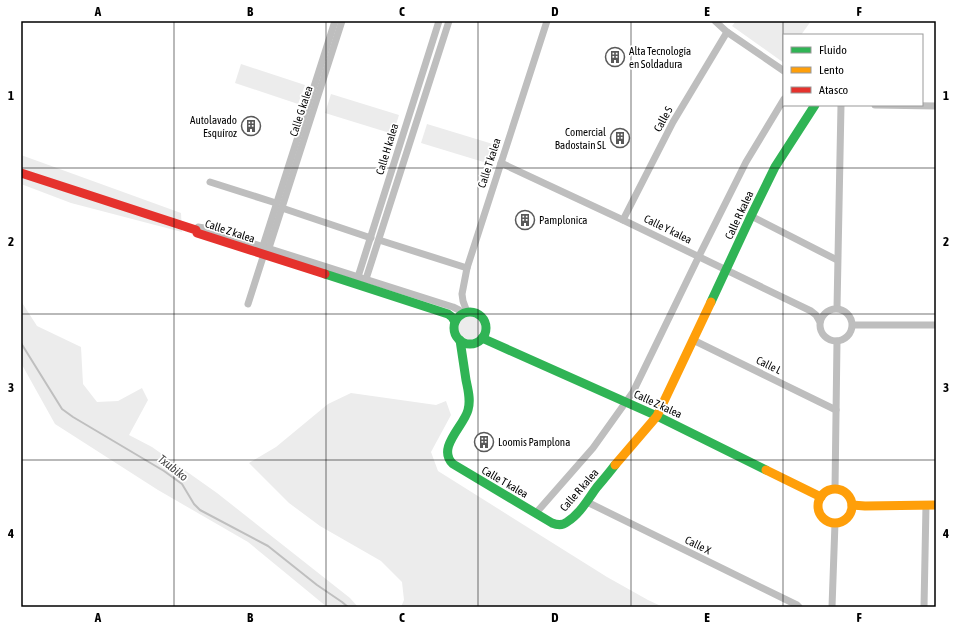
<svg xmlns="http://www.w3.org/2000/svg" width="957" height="628" font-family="'Asap Condensed',sans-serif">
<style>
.green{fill:#ececec}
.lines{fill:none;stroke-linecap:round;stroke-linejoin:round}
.stream{stroke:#bfbfbf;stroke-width:2}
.street{stroke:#bebebe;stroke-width:7}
.fast{stroke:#30b455;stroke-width:9}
.slow{stroke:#ff9f0a;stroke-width:9}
.jam{stroke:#e5322d;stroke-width:9}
.grid{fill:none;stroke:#000;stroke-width:1;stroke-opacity:0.55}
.labels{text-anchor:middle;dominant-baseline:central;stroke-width:3.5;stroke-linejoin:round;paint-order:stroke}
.poi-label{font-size:11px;fill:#000;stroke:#fff;text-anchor:start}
.street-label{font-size:11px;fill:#000;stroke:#fff}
.water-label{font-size:12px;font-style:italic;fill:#444;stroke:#fff}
.neatline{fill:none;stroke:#000;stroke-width:1.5}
.grid-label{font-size:13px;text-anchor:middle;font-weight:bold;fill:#000}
</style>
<rect width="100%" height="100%" fill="#fff"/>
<g class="green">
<path d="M736,21H811L801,35H784V63L732,26Z"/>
<path d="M241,64L305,85L298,104L235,83Z"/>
<path d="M331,94L399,115L393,134L325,113Z"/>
<path d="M427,124L496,145L490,164L421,143Z"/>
<path d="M21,155L181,213L182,232L71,203L21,184Z"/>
<path d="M21,301L37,326L81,347L83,384L97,402L118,401L142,388L148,400L129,435L152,447L217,493L350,598L358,607H327L248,542L158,490L55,424L21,363Z"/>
<circle cx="470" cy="328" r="12"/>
<path d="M351,393L436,405L446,401L451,415L431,452L438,471L607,577L648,600L663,607H401L404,600L402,582L381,561L320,526L289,503L249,463L276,447L328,404Z"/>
</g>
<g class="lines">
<path class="stream" d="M21,343L62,409L73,417L164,471L182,484L194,504L200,510L268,546L317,585L342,602L348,607"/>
<g class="street">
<path d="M715,21L727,32L784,71"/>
<path d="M875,105L936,106"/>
<path d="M501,163L623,220L811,311L816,315L820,322"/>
<path d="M210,182L276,203"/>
<path d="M282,208L371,238"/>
<path d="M751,216L837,260"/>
<path d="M623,220L673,122L727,32"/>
<path d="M196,230L198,227L204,228L453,307L459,310L463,313"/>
<path d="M379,240L467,268"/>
<path d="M262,249L335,21"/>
<path d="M268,251L342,21"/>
<path d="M357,280L439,21"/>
<path d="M365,282L449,21"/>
<path d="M248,304L264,254"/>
<path d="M837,308L841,105"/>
<circle cx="836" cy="325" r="16"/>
<path d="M467,312L463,301L462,294L467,268L547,21"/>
<path d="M853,325H936"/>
<path d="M693,340L836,410"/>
<path d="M835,489L837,341"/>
<path d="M587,502L797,605L799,607"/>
<path d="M536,513L593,448L633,392L699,256L746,162L784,99"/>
<path d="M832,607L835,523"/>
<path d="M924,607L926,505"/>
</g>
<g class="fast">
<path d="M325,274L448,314L452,317L455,322"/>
<path d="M711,302L751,216L775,167L815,105"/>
<circle cx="470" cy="328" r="16"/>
<path d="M482,338L657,416L766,470"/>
<path d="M460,340C462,353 464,366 466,380C468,390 471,400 468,410C464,426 436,448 453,464L552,523C557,525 562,526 567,522C580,514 588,499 597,487C603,480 609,473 615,465"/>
</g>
<g class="slow">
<path d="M615,465L657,416L711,302"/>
<path d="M766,470L821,497"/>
<circle cx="835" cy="506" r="17"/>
<path d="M852,505L865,506L936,505"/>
</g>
<path class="jam" d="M21,173L196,230L197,233L325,274"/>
</g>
<path class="grid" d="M174,21V607M326,21V607M478,21V607M631,21V607M783,21V607M21,168H936M21,314H936M21,460H936"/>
<defs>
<symbol id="building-ring" viewBox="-11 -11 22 22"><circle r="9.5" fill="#fff" stroke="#595959" stroke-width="1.5"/><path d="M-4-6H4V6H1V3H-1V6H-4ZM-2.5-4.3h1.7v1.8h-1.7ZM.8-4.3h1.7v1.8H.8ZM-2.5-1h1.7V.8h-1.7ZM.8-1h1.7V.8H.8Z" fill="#595959"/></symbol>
</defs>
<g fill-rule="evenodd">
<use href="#building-ring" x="604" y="46" width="22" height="22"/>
<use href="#building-ring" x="240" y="115" width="22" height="22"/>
<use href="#building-ring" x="609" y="127" width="22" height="22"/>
<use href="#building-ring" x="514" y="209" width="22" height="22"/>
<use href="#building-ring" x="473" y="431" width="22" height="22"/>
</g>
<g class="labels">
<g class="poi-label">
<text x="629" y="51">Alta Tecnología<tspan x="629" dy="13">en Soldadura</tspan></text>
<text x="237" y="120" text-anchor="end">Autolavado<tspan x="237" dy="13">Esquíroz</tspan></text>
<text x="606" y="132" text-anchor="end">Comercial<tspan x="606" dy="13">Badostain SL</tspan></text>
<text x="539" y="220">Pamplonica</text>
<text x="498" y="442">Loomis Pamplona</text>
</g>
<g class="street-label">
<text transform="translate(301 111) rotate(-72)">Calle G kalea</text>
<text transform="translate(663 119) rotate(-61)">Calle S</text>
<text transform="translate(387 149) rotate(-73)">Calle H kalea</text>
<text transform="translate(489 163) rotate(-72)">Calle T kalea</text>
<text transform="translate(739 215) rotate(-65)">Calle R kalea</text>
<text transform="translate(668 229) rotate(26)">Calle Y kalea</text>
<text transform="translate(230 231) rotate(18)">Calle Z kalea</text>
<text transform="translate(769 365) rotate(26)">Calle L</text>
<text transform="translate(658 404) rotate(25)">Calle Z kalea</text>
<text transform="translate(505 482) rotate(30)">Calle T kalea</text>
<text transform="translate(579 490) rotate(-49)">Calle R kalea</text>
<text transform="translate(698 545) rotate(26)">Calle X</text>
</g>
<g class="water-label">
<text transform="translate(173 468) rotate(38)">Txubiko</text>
</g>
</g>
<rect width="957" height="628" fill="none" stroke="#ffffff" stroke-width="44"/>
<rect x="783" y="34" width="140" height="72" fill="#ffffff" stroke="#999999"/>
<rect x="791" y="47" width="20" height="6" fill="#30b455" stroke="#999999"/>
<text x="819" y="54" font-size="12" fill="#000000">Fluido</text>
<rect x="791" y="67" width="20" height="6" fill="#ff9f0a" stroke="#999999"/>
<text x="819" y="74" font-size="12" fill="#000000">Lento</text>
<rect x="791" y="87" width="20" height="6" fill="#e5322d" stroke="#999999"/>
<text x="819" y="94" font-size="12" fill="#000000">Atasco</text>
<rect x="22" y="22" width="913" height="584" class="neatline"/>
<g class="grid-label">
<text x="98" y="16">A</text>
<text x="250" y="16">B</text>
<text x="402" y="16">C</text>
<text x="555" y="16">D</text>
<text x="707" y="16">E</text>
<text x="859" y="16">F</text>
<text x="11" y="100">1</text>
<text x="946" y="100">1</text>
<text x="11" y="246">2</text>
<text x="946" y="246">2</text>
<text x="11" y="392">3</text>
<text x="946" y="392">3</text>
<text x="11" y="538">4</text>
<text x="946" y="538">4</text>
<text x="98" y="622">A</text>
<text x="250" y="622">B</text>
<text x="402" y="622">C</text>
<text x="555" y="622">D</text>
<text x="707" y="622">E</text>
<text x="859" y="622">F</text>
</g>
</svg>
